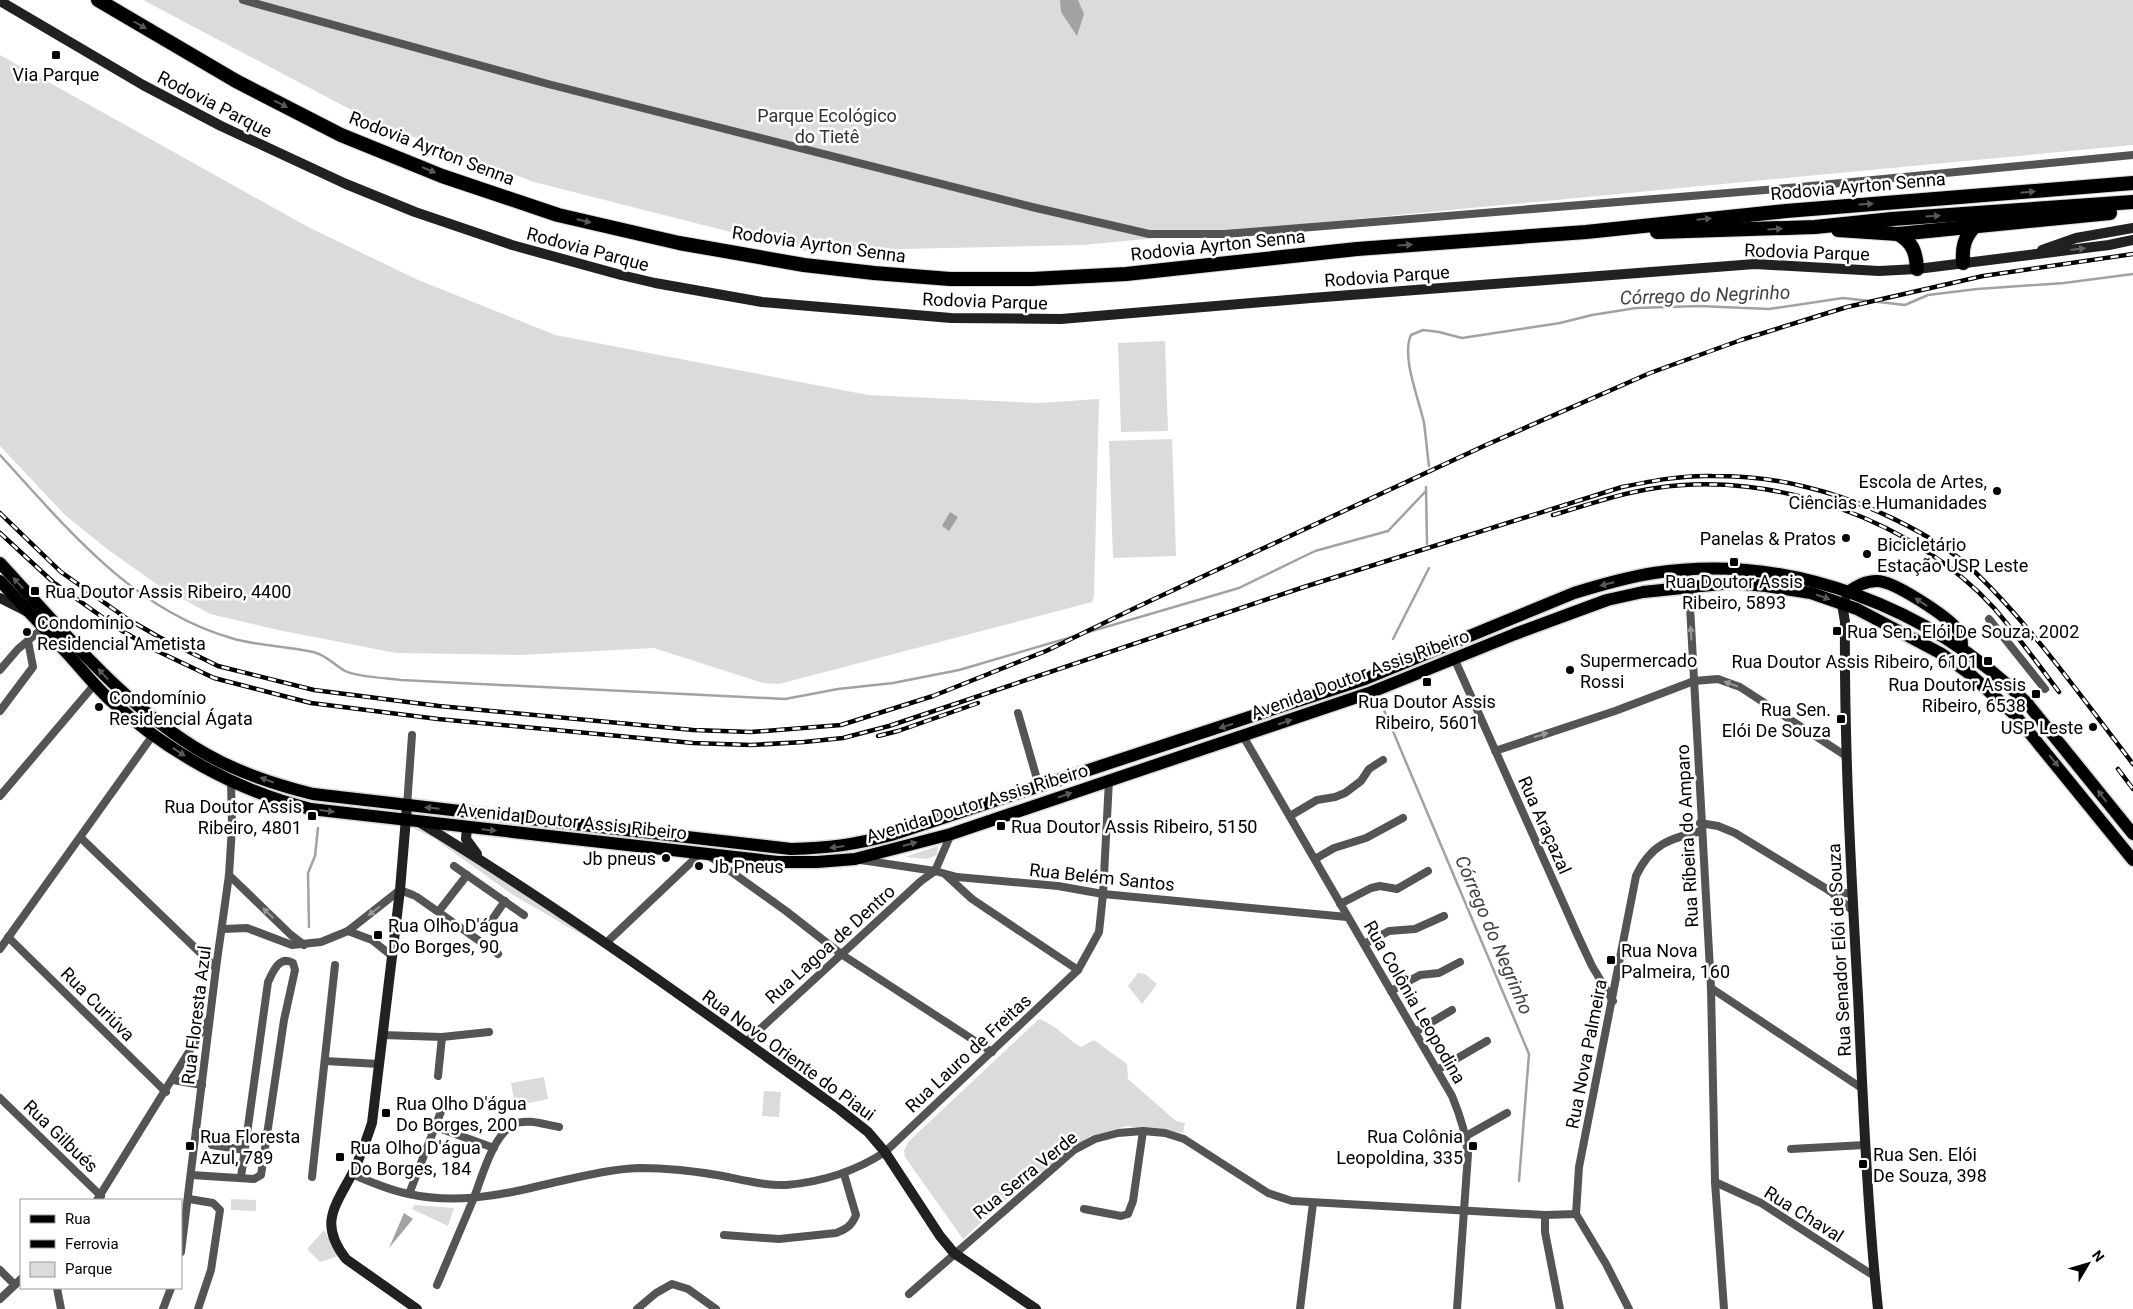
<svg xmlns="http://www.w3.org/2000/svg" width="2133" height="1309" font-family="Roboto,sans-serif">
<style>
.green{fill:#dbdbdb}
.water{fill:#a2a2a2}
.lines{fill:none;stroke-linecap:round;stroke-linejoin:round}
.stream{stroke:#a2a2a2;stroke-width:2.5}
.primary-casing{stroke:#dbdbdb;stroke-width:15}
.highway-casing{stroke:#dbdbdb;stroke-width:16}
.street{stroke:#545454;stroke-width:8}
.secondary{stroke:#212121;stroke-width:10}
.primary{stroke:#000;stroke-width:12}
.highway{stroke:#000;stroke-width:14}
.rail-casing{stroke:#000;stroke-width:4.5}
.rail{stroke:#fff;stroke-width:2.5;stroke-dasharray:8;stroke-linecap:butt}
.oneway{fill:#595959}
.oneway2{fill:#646464}
.oneway3{fill:#989898}
.poi-dot{fill:#000;stroke:#fff;stroke-width:2}
.labels{text-anchor:middle;dominant-baseline:central;stroke-width:5;stroke-linejoin:round;paint-order:stroke}
.poi-label{font-size:18px;fill:#000;stroke:#fff;text-anchor:start}
.street-label{font-size:18px;fill:#000;stroke:#fff}
.park-label{font-size:18px;fill:#323232;stroke:#fff}
.water-label{font-size:19px;font-style:italic;fill:#434343;stroke:#fff}
</style>
<rect width="100%" height="100%" fill="#fff"/>
<g class="green">
<path d="M143,0H2133V145L1083,245L805,251L534,182L376,123Z"/>
<path d="M0,55L308,227L416,279L555,335L868,395L1039,403L1099,399L1094,596L1092,602L779,684L763,683L654,648L520,655L396,653L278,630L210,614L158,585L107,549L65,515L0,446Z"/>
<path d="M1165,341L1168,431L1121,432L1118,343Z"/>
<path d="M1172,439L1176,556L1113,558L1109,441Z"/>
<path d="M409,826L436,828L448,840L596,943L513,895L435,839Z"/>
<path d="M938,846L937,855L927,859L905,857Z"/>
<path d="M1138,973L1145,974L1157,984L1142,1004L1128,986Z"/>
<path d="M1039,1019C1057,1025 1065,1038 1081,1047L1094,1040L1127,1064L1128,1079L1176,1121L1185,1123L1183,1133L1127,1126L1090,1136L1012,1194L963,1239L905,1157L904,1151L908,1142Z"/>
<path d="M544,1077L548,1099L515,1106L511,1083Z"/>
<path d="M764,1091L781,1092L779,1117L762,1116Z"/>
<path d="M231,1199L256,1200V1211L231,1210Z"/>
<path d="M414,1205L454,1208L448,1226L412,1209Z"/>
<path d="M324,1230L338,1256L320,1262L307,1249Z"/>
</g>
<g class="water">
<path d="M1060,0H1078L1084,14L1077,36L1061,12Z"/>
<path d="M950,512L958,517L949,531L942,526Z"/>
<path d="M404,1213L413,1219L389,1248Z"/>
</g>
<g class="lines">
<g class="stream">
<path d="M0,455C67,528 131,609 231,638C257,646 286,646 313,652C325,654 334,665 345,671C357,677 386,678 401,680L785,699L838,689L893,683L959,670L1239,588L1315,551L1388,531L1425,492"/>
<path d="M1429,466C1427,451 1426,437 1424,423C1419,399 1401,357 1411,335L1423,330L1439,332L1462,338L1560,323L1592,315L1636,308L1699,306L1769,309L1843,298L1905,305L1928,295L1977,289L2064,283L2133,274"/>
<path d="M1426,487L1427,544"/>
<path d="M1393,639L1429,568"/>
<path d="M1384,710L1529,1054L1519,1181"/>
<path d="M309,927L308,873L315,856L318,828"/>
</g>
<defs>
<g id="primary">
<path d="M0,563C64,632 124,707 206,754C239,773 277,785 313,794L791,849C829,848 853,845 891,835L1365,679L1574,593C1600,585 1627,577 1654,573C1790,552 1931,608 2027,703L2133,834"/>
<path d="M0,581C22,605 44,627 65,651C80,667 93,684 109,699C166,751 236,791 311,809L778,862H817L855,859L951,834L1369,693L1515,634L1607,600L1643,592L1731,583L1766,586L1811,593L1857,609L1942,654L1971,675L2015,715L2133,860"/>
<path d="M1848,592C1857,586 1865,581 1877,581C1894,581 1947,616 1958,630C1962,636 1962,642 1962,649"/>
</g>
<g id="highway">
<path d="M98,0L236,81L341,135L442,176L558,215L679,243L804,265L874,273L950,279H1032L1126,274L1357,249L1586,232L1786,211L2133,183"/>
<path d="M1838,230L1898,234L2110,213"/>
<path d="M1657,232L1815,227L1892,219L2133,202"/>
<path d="M1898,234C1913,243 1916,252 1917,269"/>
<path d="M1963,263C1962,247 1964,237 1976,225"/>
</g>
</defs>
<use href="#primary" class="primary-casing"/>
<use href="#highway" class="highway-casing"/>
<g class="street">
<path d="M243,0L548,84L1032,207L1149,234H1225L1300,228L1800,187L2133,155"/>
<path d="M1688,570L1711,988L1715,1182L1724,1309"/>
<path d="M1989,619L2045,689"/>
<path d="M1454,658L1578,936L1592,966L1613,1001"/>
<path d="M0,670L18,649L43,628"/>
<path d="M0,711L33,667L28,641"/>
<path d="M1018,713L1039,786"/>
<path d="M1243,736L1452,1096C1460,1115 1466,1133 1468,1154L1457,1309"/>
<path d="M1495,751L1615,711L1694,681L1718,679L1740,687L1846,756"/>
<path d="M0,796L95,684"/>
<path d="M407,806L412,735"/>
<path d="M1290,816L1317,800L1335,797L1345,793L1361,781L1369,769L1383,760"/>
<path d="M1700,823L1718,826L1735,833L1830,891L1853,911"/>
<path d="M81,838L216,968"/>
<path d="M708,855L786,911L841,954L992,1052"/>
<path d="M1315,859L1334,848L1366,838L1403,818"/>
<path d="M861,860L935,871L957,877L1058,886L1103,894L1347,917"/>
<path d="M454,866L524,915"/>
<path d="M935,871L951,834"/>
<path d="M229,875L291,935L304,945"/>
<path d="M946,875L972,899L1078,970"/>
<path d="M1830,891L1853,894"/>
<path d="M417,897L498,954"/>
<path d="M1340,904L1371,888L1380,886L1397,889L1428,871"/>
<path d="M439,911L467,875"/>
<path d="M489,924L505,901"/>
<path d="M223,929L247,928L292,945L321,942L348,931L400,890L413,895"/>
<path d="M348,931L372,940L392,956"/>
<path d="M8,937L166,1092"/>
<path d="M606,943L701,853"/>
<path d="M1364,944L1389,931L1415,929L1444,916"/>
<path d="M0,949L153,735"/>
<path d="M1711,988L1863,1089"/>
<path d="M1391,991L1420,975L1439,973L1460,962"/>
<path d="M1415,1032L1452,1010"/>
<path d="M382,1035L442,1037L489,1032"/>
<path d="M746,1042L921,881L935,871"/>
<path d="M325,1061L379,1064"/>
<path d="M1437,1070L1487,1041"/>
<path d="M438,1076L442,1037"/>
<path d="M173,1080L202,1085"/>
<path d="M0,1098L101,1196"/>
<path d="M436,1127L494,1148"/>
<path d="M1466,1136L1507,1113"/>
<path d="M212,1145L245,1150"/>
<path d="M1791,1149L1865,1145"/>
<path d="M352,1174C370,1182 389,1190 409,1194C453,1204 500,1196 543,1185C575,1178 607,1169 640,1168C668,1168 695,1171 723,1176C743,1180 765,1186 786,1185C822,1182 856,1171 885,1152L1078,970L1099,932L1103,894L1109,780"/>
<path d="M191,1175L254,1179L261,1175L284,1020L295,970L293,963C279,955 273,972 268,982L241,1177"/>
<path d="M312,1177L335,965"/>
<path d="M1715,1182L1761,1203L1874,1276"/>
<path d="M409,1194L442,1109"/>
<path d="M189,1199L213,1203L220,1210L211,1270L198,1309"/>
<path d="M97,1200L208,1021"/>
<path d="M1084,1209L1121,1216L1128,1214L1133,1201L1143,1131"/>
<path d="M1545,1215V1232L1560,1309"/>
<path d="M724,1235L779,1239L836,1233C847,1229 852,1225 856,1215L844,1174"/>
<path d="M181,1252L216,968L229,875L232,827L231,782"/>
<path d="M0,1270L15,1285"/>
<path d="M437,1285C449,1257 461,1229 473,1200C482,1178 492,1136 514,1124C527,1118 546,1125 559,1127"/>
<path d="M57,1288L61,1309"/>
<path d="M909,1294L1074,1150L1095,1139L1118,1133L1143,1131L1165,1133L1184,1139L1268,1193L1292,1201L1545,1215L1576,1214"/>
<path d="M0,1299L21,1279"/>
<path d="M163,1309L171,1288"/>
<path d="M637,1309L656,1293L672,1284L688,1289L716,1309"/>
<path d="M1300,1309L1313,1203"/>
<path d="M1629,1309L1606,1264L1576,1214L1579,1167L1636,876C1651,844 1669,839 1701,831"/>
</g>
<g class="secondary">
<path d="M0,1L143,85L221,126L346,184L415,212L512,245L621,275L655,283L762,302L951,318L1061,319L1311,298L1755,264L1879,271L1917,269L2109,245L2133,240"/>
<path d="M2042,250L2076,238L2133,228"/>
<path d="M0,598L26,611"/>
<path d="M1845,600L1842,604L1845,622C1844,747 1851,871 1858,996C1863,1100 1867,1205 1878,1309"/>
<path d="M407,806L400,890L372,1123C366,1141 360,1158 352,1174C334,1208 319,1224 346,1259L417,1309"/>
<path d="M419,822C564,910 702,1010 839,1109L868,1132L885,1152L940,1236L954,1253L1036,1309"/>
<path d="M467,827L466,839L477,854"/>
</g>
<use href="#primary" class="primary"/>
<use href="#highway" class="highway"/>
<defs>
<g id="rail">
<path d="M0,513L61,572L126,618L159,637L218,666L314,690L439,706L693,730L751,732L841,725L933,696L1046,651L1137,607L1486,445L1650,373L1741,340L1847,307L1983,276L2133,254"/>
<path d="M1553,515C1587,505 1621,493 1656,488C1774,470 1914,520 1994,608C2017,635 2038,664 2059,692"/>
<path d="M0,533L53,582L119,629L153,649L214,678L311,703L438,719L693,743L751,745L804,742L843,738L889,726L1304,587L1622,487C1652,481 1682,475 1712,476C1743,476 1776,479 1806,487C1861,500 1933,533 1974,571C2034,629 2082,698 2133,764"/>
<path d="M878,736L898,731L978,703"/>
<path d="M2118,769L2133,789"/>
</g>
</defs>
<use href="#rail" class="rail-casing"/>
<use href="#rail" class="rail"/>
</g>
<defs><path id="oneway-solid" d="M-6-.8H1V-3.2L6.5 0L1 3.2V.8H-6Z" transform="scale(1.25)"/></defs>
<g class="oneway">
<use href="#oneway-solid" transform="translate(140 25) rotate(30)"/>
<use href="#oneway-solid" transform="translate(281 104) rotate(27)"/>
<use href="#oneway-solid" transform="translate(429 170) rotate(22)"/>
<use href="#oneway-solid" transform="translate(2028 192) rotate(-5)"/>
<use href="#oneway-solid" transform="translate(1866 204) rotate(-4)"/>
<use href="#oneway-solid" transform="translate(1933 216) rotate(-4)"/>
<use href="#oneway-solid" transform="translate(1704 219) rotate(-6)"/>
<use href="#oneway-solid" transform="translate(584 221) rotate(13)"/>
<use href="#oneway-solid" transform="translate(1775 229) rotate(-3)"/>
<use href="#oneway-solid" transform="translate(1405 245) rotate(-4)"/>
<use href="#oneway-solid" transform="translate(18 583) rotate(-133)"/>
<use href="#oneway-solid" transform="translate(1607 584) rotate(166)"/>
<use href="#oneway-solid" transform="translate(1823 597) rotate(19)"/>
<use href="#oneway-solid" transform="translate(1921 602) rotate(-146)"/>
<use href="#oneway-solid" transform="translate(103 674) rotate(-133)"/>
<use href="#oneway-solid" transform="translate(1285 722) rotate(-19)"/>
<use href="#oneway-solid" transform="translate(1226 726) rotate(162)"/>
<use href="#oneway-solid" transform="translate(179 752) rotate(33)"/>
<use href="#oneway-solid" transform="translate(2054 761) rotate(50)"/>
<use href="#oneway-solid" transform="translate(267 780) rotate(-160)"/>
<use href="#oneway-solid" transform="translate(1065 795) rotate(-19)"/>
<use href="#oneway-solid" transform="translate(2102 796) rotate(-128)"/>
<use href="#oneway-solid" transform="translate(432 808) rotate(-174)"/>
<use href="#oneway-solid" transform="translate(327 811) rotate(7)"/>
<use href="#oneway-solid" transform="translate(489 830) rotate(6)"/>
<use href="#oneway-solid" transform="translate(910 844) rotate(-15)"/>
<use href="#oneway-solid" transform="translate(837 847) rotate(173)"/>
</g>
<use class="oneway2" href="#oneway-solid" transform="translate(2078 249) rotate(-7)"/>
<g class="oneway3">
<use href="#oneway-solid" transform="translate(1691 633) rotate(-94)"/>
<use href="#oneway-solid" transform="translate(1731 684) rotate(-160)"/>
<use href="#oneway-solid" transform="translate(1541 735) rotate(-18)"/>
<use href="#oneway-solid" transform="translate(374 911) rotate(143)"/>
<use href="#oneway-solid" transform="translate(268 913) rotate(-136)"/>
</g>
<g class="poi-dot">
<rect x="51" y="50" width="10" height="10" rx="2.5"/>
<circle cx="1997" cy="491" r="5"/>
<circle cx="1846" cy="538" r="5"/>
<circle cx="1867" cy="554" r="5"/>
<rect x="1729" y="557" width="10" height="10" rx="2.5"/>
<rect x="30" y="586" width="10" height="10" rx="2.5"/>
<rect x="1832" y="626" width="10" height="10" rx="2.5"/>
<circle cx="27" cy="632" r="5"/>
<rect x="1983" y="656" width="10" height="10" rx="2.5"/>
<circle cx="1570" cy="670" r="5"/>
<rect x="1422" y="677" width="10" height="10" rx="2.5"/>
<rect x="2031" y="689" width="10" height="10" rx="2.5"/>
<circle cx="99" cy="707" r="5"/>
<rect x="1836" y="714" width="10" height="10" rx="2.5"/>
<circle cx="2093" cy="727" r="5"/>
<rect x="307" y="811" width="10" height="10" rx="2.5"/>
<rect x="996" y="821" width="10" height="10" rx="2.5"/>
<circle cx="666" cy="858" r="5"/>
<circle cx="699" cy="866" r="5"/>
<rect x="373" y="930" width="10" height="10" rx="2.5"/>
<rect x="1606" y="955" width="10" height="10" rx="2.5"/>
<rect x="381" y="1108" width="10" height="10" rx="2.5"/>
<rect x="185" y="1141" width="10" height="10" rx="2.5"/>
<rect x="1468" y="1141" width="10" height="10" rx="2.5"/>
<rect x="335" y="1152" width="10" height="10" rx="2.5"/>
<rect x="1858" y="1159" width="10" height="10" rx="2.5"/>
</g>
<g class="labels">
<g class="poi-label">
<text x="56" y="74" text-anchor="middle">Via Parque</text>
<text x="1987" y="481" text-anchor="end">Escola de Artes,<tspan x="1987" dy="21">Ciências e Humanidades</tspan></text>
<text x="1836" y="538" text-anchor="end">Panelas &amp; Pratos</text>
<text x="1877" y="544">Bicicletário<tspan x="1877" dy="21">Estação USP Leste</tspan></text>
<text x="1734" y="581" text-anchor="middle">Rua Doutor Assis<tspan x="1734" dy="21">Ribeiro, 5893</tspan></text>
<text x="45" y="591">Rua Doutor Assis Ribeiro, 4400</text>
<text x="37" y="622">Condomínio<tspan x="37" dy="21">Residencial Ametista</tspan></text>
<text x="1847" y="631">Rua Sen. Elói De Souza, 2002</text>
<text x="1580" y="660">Supermercado<tspan x="1580" dy="21">Rossi</tspan></text>
<text x="1978" y="661" text-anchor="end">Rua Doutor Assis Ribeiro, 6101</text>
<text x="2026" y="684" text-anchor="end">Rua Doutor Assis<tspan x="2026" dy="21">Ribeiro, 6538</tspan></text>
<text x="109" y="697">Condomínio<tspan x="109" dy="21">Residencial Ágata</tspan></text>
<text x="1427" y="701" text-anchor="middle">Rua Doutor Assis<tspan x="1427" dy="21">Ribeiro, 5601</tspan></text>
<text x="1831" y="709" text-anchor="end">Rua Sen.<tspan x="1831" dy="21">Elói De Souza</tspan></text>
<text x="2083" y="727" text-anchor="end">USP Leste</text>
<text x="302" y="806" text-anchor="end">Rua Doutor Assis<tspan x="302" dy="21">Ribeiro, 4801</tspan></text>
<text x="1011" y="826">Rua Doutor Assis Ribeiro, 5150</text>
<text x="656" y="858" text-anchor="end">Jb pneus</text>
<text x="709" y="866">Jb Pneus</text>
<text x="388" y="925">Rua Olho D'água<tspan x="388" dy="21">Do Borges, 90</tspan></text>
<text x="1621" y="950">Rua Nova<tspan x="1621" dy="21">Palmeira, 160</tspan></text>
<text x="396" y="1103">Rua Olho D'água<tspan x="396" dy="21">Do Borges, 200</tspan></text>
<text x="200" y="1136">Rua Floresta<tspan x="200" dy="21">Azul, 789</tspan></text>
<text x="1463" y="1136" text-anchor="end">Rua Colônia<tspan x="1463" dy="21">Leopoldina, 335</tspan></text>
<text x="350" y="1147">Rua Olho D'água<tspan x="350" dy="21">Do Borges, 184</tspan></text>
<text x="1873" y="1154">Rua Sen. Elói<tspan x="1873" dy="21">De Souza, 398</tspan></text>
</g>
<g class="street-label">
<text transform="translate(215 104) rotate(27)">Rodovia Parque</text>
<text transform="translate(432 148) rotate(21)">Rodovia Ayrton Senna</text>
<text transform="translate(1858 186) rotate(-5)">Rodovia Ayrton Senna</text>
<text transform="translate(819 244) rotate(8)">Rodovia Ayrton Senna</text>
<text transform="translate(1218 245) rotate(-6)">Rodovia Ayrton Senna</text>
<text transform="translate(588 249) rotate(15)">Rodovia Parque</text>
<text transform="translate(1807 252) rotate(2)">Rodovia Parque</text>
<text transform="translate(1387 276) rotate(-4)">Rodovia Parque</text>
<text transform="translate(985 301) rotate(2)">Rodovia Parque</text>
<text transform="translate(1360 674) rotate(-20)">Avenida Doutor Assis Ribeiro</text>
<text transform="translate(977 803) rotate(-17)">Avenida Doutor Assis Ribeiro</text>
<text transform="translate(572 821) rotate(6)">Avenida Doutor Assis Ribeiro</text>
<text transform="translate(1545 825) rotate(66)">Rua Araçazal</text>
<text transform="translate(1687 836) rotate(-93)">Rua Ríbeira do Amparo</text>
<text transform="translate(1102 877) rotate(6)">Rua Belém Santos</text>
<text transform="translate(830 944) rotate(-42)">Rua Lagoa de Dentro</text>
<text transform="translate(1839 950) rotate(-93)">Rua Senador Elói de Souza</text>
<text transform="translate(1415 1002) rotate(60)">Rua Colônia Leopodina</text>
<text transform="translate(98 1004) rotate(45)">Rua Curiúva</text>
<text transform="translate(196 1015) rotate(-83)">Rua Floresta Azul</text>
<text transform="translate(968 1053) rotate(-43)">Rua Lauro de Freitas</text>
<text transform="translate(1586 1054) rotate(-79)">Rua Nova Palmeira</text>
<text transform="translate(789 1055) rotate(36)">Rua Novo Oriente do Piaui</text>
<text transform="translate(61 1136) rotate(44)">Rua Gilbués</text>
<text transform="translate(1025 1175) rotate(-39)">Rua Serra Verde</text>
<text transform="translate(1804 1214) rotate(32)">Rua Chaval</text>
</g>
<g class="park-label">
<text x="827" y="115">Parque Ecológico<tspan x="827" dy="21">do Tietê</tspan></text>
</g>
<g class="water-label">
<text transform="translate(1705 295) rotate(-2)">Córrego do Negrinho</text>
<text transform="translate(1494 935) rotate(67)">Córrego do Negrinho</text>
</g>
</g>
<rect x="20" y="1199" width="162" height="90" fill="#ffffff" stroke="#999999"/>
<rect x="30" y="1215" width="25" height="8" fill="#000000" stroke="#999999"/>
<text x="65" y="1224" font-size="15" fill="#000000">Rua</text>
<rect x="30" y="1240" width="25" height="8" fill="#000000" stroke="#999999"/>
<text x="65" y="1249" font-size="15" fill="#000000">Ferrovia</text>
<rect x="30" y="1262" width="25" height="15" fill="#dbdbdb" stroke="#999999"/>
<text x="65" y="1274" font-size="15" fill="#000000">Parque</text>
<g transform="translate(2088 1264) rotate(52)" stroke="#ffffff" stroke-width="4" paint-order="stroke">
<path d="M0-4L9 19L0 12L-9 19Z" fill="#000000"/>
<text y="-8" font-size="14" font-weight="bold" text-anchor="middle" fill="#000000">N</text>
</g>
</svg>
